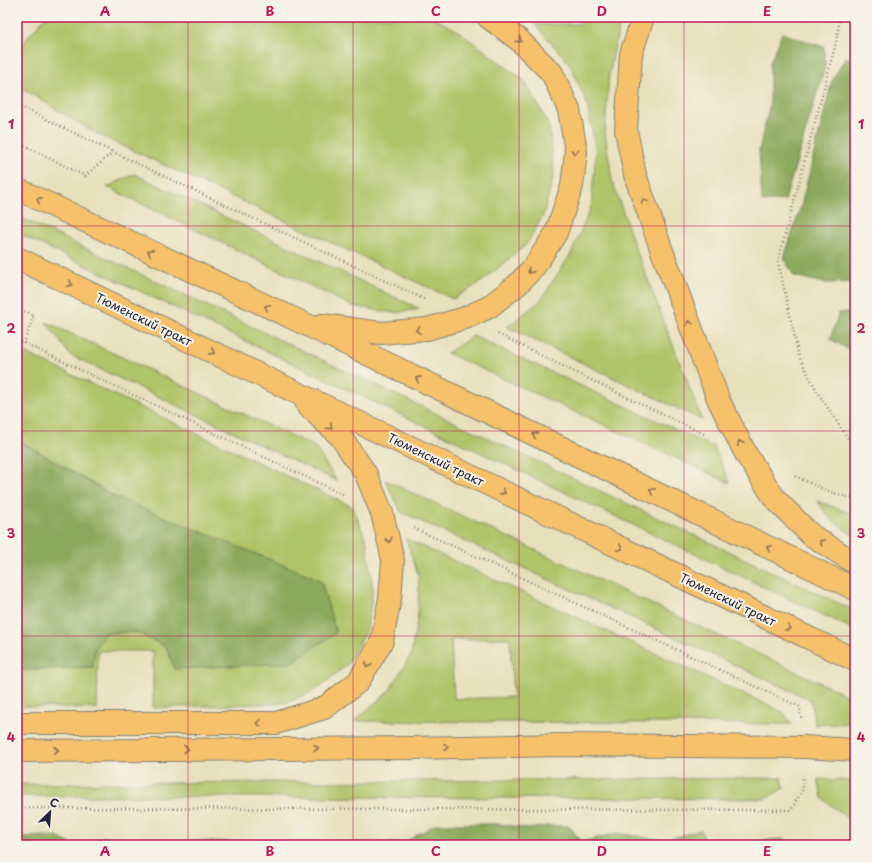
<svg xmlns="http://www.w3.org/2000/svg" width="872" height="862" font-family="'Playpen Sans',sans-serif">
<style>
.green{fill:#afc368;stroke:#687252;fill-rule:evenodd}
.forest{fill:#8ba95c;stroke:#56664c}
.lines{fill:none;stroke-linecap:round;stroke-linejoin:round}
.major-casing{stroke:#84817c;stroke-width:24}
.path{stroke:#84817c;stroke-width:2.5;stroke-dasharray:1 3;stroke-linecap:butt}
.major{stroke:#f5c16b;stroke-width:22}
.oneway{stroke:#8c7253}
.grid{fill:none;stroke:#c2185b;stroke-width:1;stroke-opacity:0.55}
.labels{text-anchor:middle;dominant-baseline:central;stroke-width:4;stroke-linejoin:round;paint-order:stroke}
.street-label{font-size:12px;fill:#22223b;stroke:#f7f3e8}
.neatline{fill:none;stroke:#c2185b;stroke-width:1.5}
.grid-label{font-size:13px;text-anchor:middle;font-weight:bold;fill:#c2185b}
</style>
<rect width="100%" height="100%" fill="#f7f3e8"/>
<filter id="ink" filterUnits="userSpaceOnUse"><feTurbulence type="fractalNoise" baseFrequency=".025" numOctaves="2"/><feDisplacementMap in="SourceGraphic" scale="8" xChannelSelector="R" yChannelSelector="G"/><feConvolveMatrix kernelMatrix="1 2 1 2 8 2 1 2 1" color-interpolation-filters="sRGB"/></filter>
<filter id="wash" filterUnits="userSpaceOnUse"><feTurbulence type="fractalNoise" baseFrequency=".012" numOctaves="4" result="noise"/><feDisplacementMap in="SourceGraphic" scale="16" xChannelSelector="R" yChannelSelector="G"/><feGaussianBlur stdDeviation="0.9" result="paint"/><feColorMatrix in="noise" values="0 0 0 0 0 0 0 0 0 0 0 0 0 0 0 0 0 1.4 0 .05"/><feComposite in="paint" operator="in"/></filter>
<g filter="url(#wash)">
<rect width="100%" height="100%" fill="#e7e0bc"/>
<g class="green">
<path d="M45,17H431L455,29L525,81L549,125L554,174L543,216L526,245L481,282L453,299L95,133L17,85V57L27,38Z"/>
<path d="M597,17H621L609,75L605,132L612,180L634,244L702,420L507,327L539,302L571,254L591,207L596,152L587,104L570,64L535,25L578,24Z"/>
<path d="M134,174L420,309L394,313L352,306L107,187Z"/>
<path d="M17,216L855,611V630L17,233Z"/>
<path d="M46,322L315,447L337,481L70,355Z"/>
<path d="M473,336L714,447L730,483L447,353Z"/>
<path d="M17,349L353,507L367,542L373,589L367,630L347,665L317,689L287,703L153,708V651H98L97,709L17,706V670L92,667L95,648L106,633L136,632L166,647L175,669L115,497L17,439Z"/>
<path d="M385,480L855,699V723L815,725L811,700L401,512Z"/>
<path d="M817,501L855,515V537L830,518Z"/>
<path d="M406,539L783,712L792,724L354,721L389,691L411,655L418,614L419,578ZM510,638L513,697L454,699L451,640Z"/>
<path d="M782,778L784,788L765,799L17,796V784Z"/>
<path d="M818,779L855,781V824L822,798Z"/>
</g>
<g class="forest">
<path d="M782,33L824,47L825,67L785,200L762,202L759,150L770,103V63Z"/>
<path d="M846,57L855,62V282L824,283L794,276L784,258L801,206L832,81Z"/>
<path d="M855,311V349L850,350L830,339L839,313Z"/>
<path d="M17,439L115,497L321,580L336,633L290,663L175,669L166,647L136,632L106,633L95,648L93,667L17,670Z"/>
<path d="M436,824H501L528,829L547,826H569L582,842L617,833L664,840L701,830L707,845H86L103,837L172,841L403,843Z"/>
<path d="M55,836L73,845H17V837Z"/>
<path d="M784,839L794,845H713Z"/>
</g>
</g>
<g filter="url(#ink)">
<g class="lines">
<defs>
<g id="major">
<path d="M643,17L631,54L626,130L635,175L662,251L719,401L746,454L775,499L811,535L855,563"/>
<path d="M17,189L303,323L855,589"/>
<path d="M17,258L291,390L855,660"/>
<path d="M322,325L381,333L427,329L465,318L489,307L517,285L534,267L556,233L572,186L576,151L569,110L552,73L519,40L488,17"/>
<path d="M17,723H276L324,708L358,682L382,641L390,598L393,560L382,513L366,474L340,436L307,405"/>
<path d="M17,751L410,748L563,745L804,747L855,750"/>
</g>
</defs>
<use href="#major" class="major-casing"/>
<g class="path">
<path d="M840,17L836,43L778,261L799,357L818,393L855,449"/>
<path d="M17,105L113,152"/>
<path d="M17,142L85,176L113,152L426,300"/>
<path d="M17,308L34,315L24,343L344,495"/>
<path d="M498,334L593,381L704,434"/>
<path d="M17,340L24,343"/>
<path d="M795,476L830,492L855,499"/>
<path d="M414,528L800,707L801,718"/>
<path d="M17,808L791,810L803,789V775"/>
</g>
<use href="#major" class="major"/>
</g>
<defs><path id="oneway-chevron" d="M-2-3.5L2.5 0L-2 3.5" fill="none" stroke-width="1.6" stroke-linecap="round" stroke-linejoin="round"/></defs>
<g class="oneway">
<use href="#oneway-chevron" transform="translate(519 40) rotate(41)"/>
<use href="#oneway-chevron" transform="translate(575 152) rotate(90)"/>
<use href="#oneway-chevron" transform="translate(39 200) rotate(-154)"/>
<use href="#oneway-chevron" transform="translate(644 201) rotate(-110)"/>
<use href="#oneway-chevron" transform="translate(150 252) rotate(-155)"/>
<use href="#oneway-chevron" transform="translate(530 271) rotate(132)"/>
<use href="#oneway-chevron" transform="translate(70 284) rotate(26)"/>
<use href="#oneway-chevron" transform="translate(267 307) rotate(-155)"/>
<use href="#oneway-chevron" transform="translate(689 323) rotate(-111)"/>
<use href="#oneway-chevron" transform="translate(418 330) rotate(175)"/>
<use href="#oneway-chevron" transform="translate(212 352) rotate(26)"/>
<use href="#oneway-chevron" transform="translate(418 379) rotate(-154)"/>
<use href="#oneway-chevron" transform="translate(330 427) rotate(43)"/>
<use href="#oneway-chevron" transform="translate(535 435) rotate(-154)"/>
<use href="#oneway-chevron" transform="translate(740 443) rotate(-117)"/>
<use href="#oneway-chevron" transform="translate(652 491) rotate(-154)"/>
<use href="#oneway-chevron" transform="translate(503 492) rotate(26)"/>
<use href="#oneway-chevron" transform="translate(389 540) rotate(77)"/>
<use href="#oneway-chevron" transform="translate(822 542) rotate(-147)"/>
<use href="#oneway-chevron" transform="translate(620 548) rotate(26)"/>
<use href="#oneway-chevron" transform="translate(769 548) rotate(-154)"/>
<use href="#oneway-chevron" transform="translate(788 628) rotate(26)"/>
<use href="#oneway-chevron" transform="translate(368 665) rotate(120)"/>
<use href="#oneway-chevron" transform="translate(259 723) rotate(-180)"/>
<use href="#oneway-chevron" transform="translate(446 747) rotate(-1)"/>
<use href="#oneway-chevron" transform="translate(316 748)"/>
<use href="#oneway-chevron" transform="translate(186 749)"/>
<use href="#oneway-chevron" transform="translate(56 750)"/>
</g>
</g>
<path class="grid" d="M188,17V845M353,17V845M519,17V845M684,17V845M17,226H855M17,431H855M17,636H855"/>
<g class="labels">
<g class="street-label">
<text transform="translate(144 319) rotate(26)">Тюменский тракт</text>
<text transform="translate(436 459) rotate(26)">Тюменский тракт</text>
<text transform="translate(728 599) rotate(26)">Тюменский тракт</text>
</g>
</g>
<rect width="872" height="862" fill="none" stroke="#f7f3e8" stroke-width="44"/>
<g transform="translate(50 812) rotate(25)" stroke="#f7f3e8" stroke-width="3" paint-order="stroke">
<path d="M0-3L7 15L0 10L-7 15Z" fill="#22223b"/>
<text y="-6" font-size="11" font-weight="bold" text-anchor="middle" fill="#22223b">С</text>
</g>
<rect x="22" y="22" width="828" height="818" class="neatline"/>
<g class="grid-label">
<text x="105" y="16">A</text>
<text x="270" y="16">B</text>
<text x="436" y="16">C</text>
<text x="602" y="16">D</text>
<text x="767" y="16">E</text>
<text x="11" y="129">1</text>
<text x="861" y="129">1</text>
<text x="11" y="333">2</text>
<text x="861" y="333">2</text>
<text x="11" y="538">3</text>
<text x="861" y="538">3</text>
<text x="11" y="742">4</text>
<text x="861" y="742">4</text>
<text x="105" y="856">A</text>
<text x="270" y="856">B</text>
<text x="436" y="856">C</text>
<text x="602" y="856">D</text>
<text x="767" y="856">E</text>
</g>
</svg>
